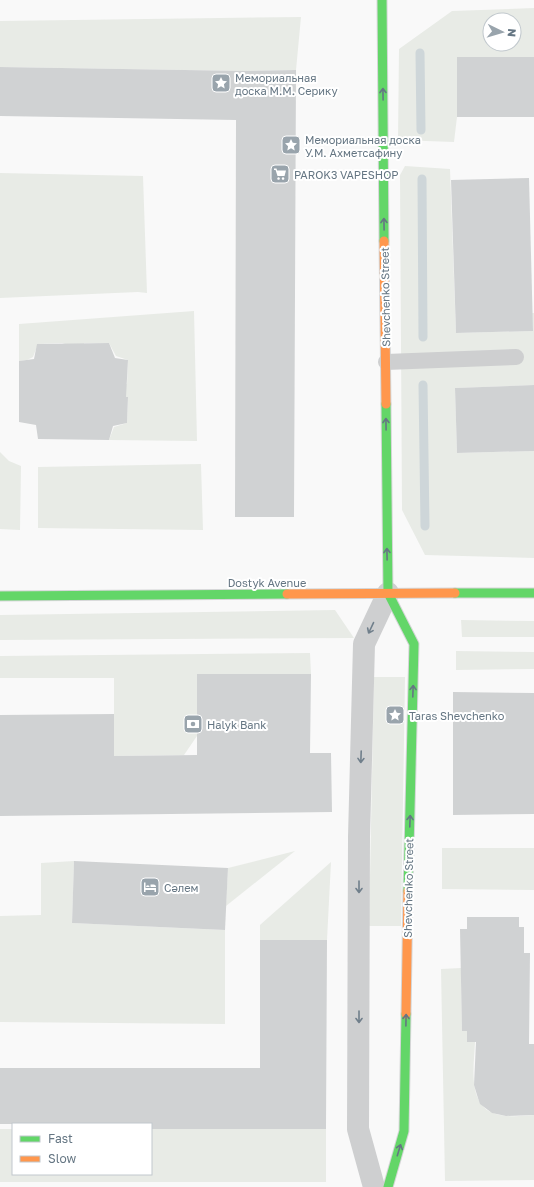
<svg xmlns="http://www.w3.org/2000/svg" width="534" height="1187" font-family="'Golos Text',sans-serif">
<style>
.green{fill:#e8ebe6;fill-rule:evenodd}
.lines{fill:none;stroke-linecap:round;stroke-linejoin:round}
.stream{stroke:#ced6d9;stroke-width:9}
.building{fill:#d0d2d3}
.fast-casing{stroke:#d5d6d7;stroke-width:11}
.slow-casing{stroke:#d5d6d7;stroke-width:11}
.lane{stroke:#cecfd0;stroke-width:16}
.street{stroke:#cecfd0;stroke-width:22}
.fast{stroke:#63d668;stroke-width:9}
.slow{stroke:#ff974d;stroke-width:9}
.oneway{stroke:#657683}
.oneway2{stroke:#707f8b}
.labels{text-anchor:middle;dominant-baseline:central;stroke-width:4;stroke-linejoin:round;paint-order:stroke}
.poi-label{font-size:11px;fill:#657683;stroke:#fff;text-anchor:start}
.street-label{font-size:11px;fill:#657683;stroke:#fff}
</style>
<rect width="100%" height="100%" fill="#f9f9f9"/>
<g class="green">
<path d="M534,8V57L457,117L454,142L398,140L399,49L452,11ZM490,20H514V44H490Z"/>
<path d="M301,17L296,70L245,71L0,67V21Z"/>
<path d="M405,166L450,169L456,333L533,331L532,313H534V385L455,388L457,453L534,451V558L425,555L402,510L400,175Z"/>
<path d="M0,173L143,176L147,293L138,292L0,298Z"/>
<path d="M194,311L197,441L109,440L114,427L127,423L128,398L120,397L119,384H127L128,360L116,356L109,343H84V350L62,343L38,344L33,357L27,360L19,361V324Z"/>
<path d="M0,452L9,461L21,466L20,530L0,529Z"/>
<path d="M201,464L203,530L38,528V467Z"/>
<path d="M335,610L354,638L0,640V615Z"/>
<path d="M461,620L534,621V637H462Z"/>
<path d="M456,651L534,652V669L456,670Z"/>
<path d="M310,653L311,674L197,736L184,755L114,756V678H0V656Z"/>
<path d="M374,677H405L401,926H369Z"/>
<path d="M442,848H534V890L442,889Z"/>
<path d="M295,851L226,906L228,868Z"/>
<path d="M74,861L72,923L225,930V1024L0,1022V916L41,915V863Z"/>
<path d="M331,862L327,940H260V925Z"/>
<path d="M461,968L462,1031H467V1041L475,1042C474,1067 466,1109 500,1115C511,1117 523,1116 534,1115V1180L445,1181L441,969Z"/>
<path d="M0,1129H13V1174H151V1129H326V1182H0Z"/>
</g>
<g class="lines">
<g class="stream">
<path d="M420,53L421,130"/>
<path d="M422,179L423,337"/>
<path d="M423,385L425,526"/>
</g>
</g>
<g class="building">
<rect x="457" y="57" width="77" height="60"/>
<path d="M0,67L245,71L296,70L294,517H235L236,120L0,116Z"/>
<path d="M529,178L533,331L456,333L451,180Z"/>
<path d="M109,343L115,358L128,360L126,397H128L127,423L113,426L109,440L38,439L36,425L19,422V361L34,359L37,344Z"/>
<path d="M534,385V451L457,453L455,388Z"/>
<path d="M197,674H311L310,753H331L332,812L0,816V715L114,714V756L197,755Z"/>
<path d="M453,692L534,693V814L453,815Z"/>
<path d="M74,861L228,868L225,930L72,923Z"/>
<path d="M467,917H519V927H524V953H530L529,1044H534V1115L506,1116L492,1113L480,1104L477,1095L474,1085L476,1042H467V1031H462L460,929H467Z"/>
<path d="M260,940H327L326,1129H151V1124H0V1068H260Z"/>
</g>
<g class="lines">
<defs>
<g id="fast">
<path d="M382,0L384,241"/>
<path d="M386,404L388,593L414,644L408,891"/>
<path d="M455,593H534"/>
<path d="M0,596L287,594"/>
<path d="M388,1187L404,1131L406,1014"/>
</g>
<g id="slow">
<path d="M384,241L386,404"/>
<path d="M287,594L455,593"/>
<path d="M406,1014L408,891"/>
</g>
</defs>
<use href="#fast" class="fast-casing"/>
<use href="#slow" class="slow-casing"/>
<path class="lane" d="M386,362L516,357"/>
<path class="street" d="M374,1187L358,1129L359,837L364,644L388,593"/>
<use href="#fast" class="fast"/>
<use href="#slow" class="slow"/>
</g>
<defs><path id="oneway-shaft" d="M-6 0H5M1.5-3L5.5 0L1.5 3" fill="none" stroke-width="1.6" stroke-linecap="round" stroke-linejoin="round"/></defs>
<g class="oneway">
<use href="#oneway-shaft" transform="translate(383 94) rotate(-91)"/>
<use href="#oneway-shaft" transform="translate(384 224) rotate(-91)"/>
<use href="#oneway-shaft" transform="translate(386 424) rotate(-91)"/>
<use href="#oneway-shaft" transform="translate(387 554) rotate(-91)"/>
<use href="#oneway-shaft" transform="translate(413 691) rotate(-88)"/>
<use href="#oneway-shaft" transform="translate(410 821) rotate(-88)"/>
<use href="#oneway-shaft" transform="translate(406 1020) rotate(-89)"/>
<use href="#oneway-shaft" transform="translate(399 1150) rotate(-73)"/>
</g>
<g class="oneway2">
<use href="#oneway-shaft" transform="translate(371 628) rotate(115)"/>
<use href="#oneway-shaft" transform="translate(361 757) rotate(92)"/>
<use href="#oneway-shaft" transform="translate(359 887) rotate(90)"/>
<use href="#oneway-shaft" transform="translate(359 1017) rotate(90)"/>
</g>
<defs>
<symbol id="sight-square" viewBox="-11 -11 22 22"><rect x="-9" y="-9" width="18" height="18" rx="4" fill="#99a4ac" stroke="#fff"/><path d="M0-6L1.8-2.2L6-1.7L2.9 1.2L3.7 5.4L0 3.3L-3.7 5.4L-2.9 1.2L-6-1.7L-1.8-2.2Z" fill="#fff"/></symbol>
<symbol id="supermarket-square" viewBox="-11 -11 22 22"><rect x="-9" y="-9" width="18" height="18" rx="4" fill="#99a4ac" stroke="#fff"/><path d="M-6-5.5h2.5l.6 2H6L4.5 2H-2.5L-4.4-4H-6ZM-1.5 3.2a1.3 1.3 0 1 0 .1 0ZM3 3.2a1.3 1.3 0 1 0 .1 0Z" fill="#fff"/></symbol>
<symbol id="bank-square" viewBox="-11 -11 22 22"><rect x="-9" y="-9" width="18" height="18" rx="4" fill="#99a4ac" stroke="#fff"/><path d="M-6-4H6V4H-6ZM0-2.3a2.3 2.3 0 1 0 0 4.6a2.3 2.3 0 1 0 0-4.6Z" fill="#fff"/></symbol>
<symbol id="hotel-square" viewBox="-11 -11 22 22"><rect x="-9" y="-9" width="18" height="18" rx="4" fill="#99a4ac" stroke="#fff"/><path d="M-6-4.5h1.5V1H6V5H4.5V3h-9V5H-6ZM-4 0a1.8 1.8 0 1 1 3.6 0ZM.5 0V-2.5h3Q6-2.5 6 0Z" fill="#fff"/></symbol>
</defs>
<g fill-rule="evenodd">
<use href="#sight-square" x="210" y="72" width="22" height="22"/>
<use href="#sight-square" x="280" y="134" width="22" height="22"/>
<use href="#supermarket-square" x="269" y="163" width="22" height="22"/>
<use href="#sight-square" x="384" y="704" width="22" height="22"/>
<use href="#bank-square" x="182" y="713" width="22" height="22"/>
<use href="#hotel-square" x="139" y="876" width="22" height="22"/>
</g>
<g class="labels">
<g class="poi-label">
<text x="235" y="77">Мемориальная<tspan x="235" dy="13">доска М.М. Серику</tspan></text>
<text x="305" y="139">Мемориальная доска<tspan x="305" dy="13">У.М. Ахметсафину</tspan></text>
<text x="294" y="174">PAROK3 VAPESHOP</text>
<text x="409" y="715">Taras Shevchenko</text>
<text x="207" y="724">Halyk Bank</text>
<text x="164" y="887">Сәлем</text>
</g>
<g class="street-label">
<text transform="translate(385 297) rotate(-91)">Shevchenko Street</text>
<text x="267" y="582">Dostyk Avenue</text>
<text transform="translate(408 888) rotate(-89)">Shevchenko Street</text>
</g>
</g>
<rect x="12" y="1123" width="140" height="52" fill="#ffffff" stroke="#c1c8cd"/>
<rect x="20" y="1136" width="20" height="6" fill="#63d668" stroke="#c1c8cd"/>
<text x="48" y="1143" font-size="12" fill="#657683">Fast</text>
<rect x="20" y="1156" width="20" height="6" fill="#ff974d" stroke="#c1c8cd"/>
<text x="48" y="1163" font-size="12" fill="#657683">Slow</text>
<g transform="translate(502 32) rotate(95)"><circle r="19" fill="#ffffff" stroke="#c1c8cd"/>
<path d="M0-3L7 15L0 10L-7 15Z" fill="#99a4ac"/>
<text y="-6" font-size="11" font-weight="bold" text-anchor="middle" fill="#657683">N</text>
</g>
</svg>
